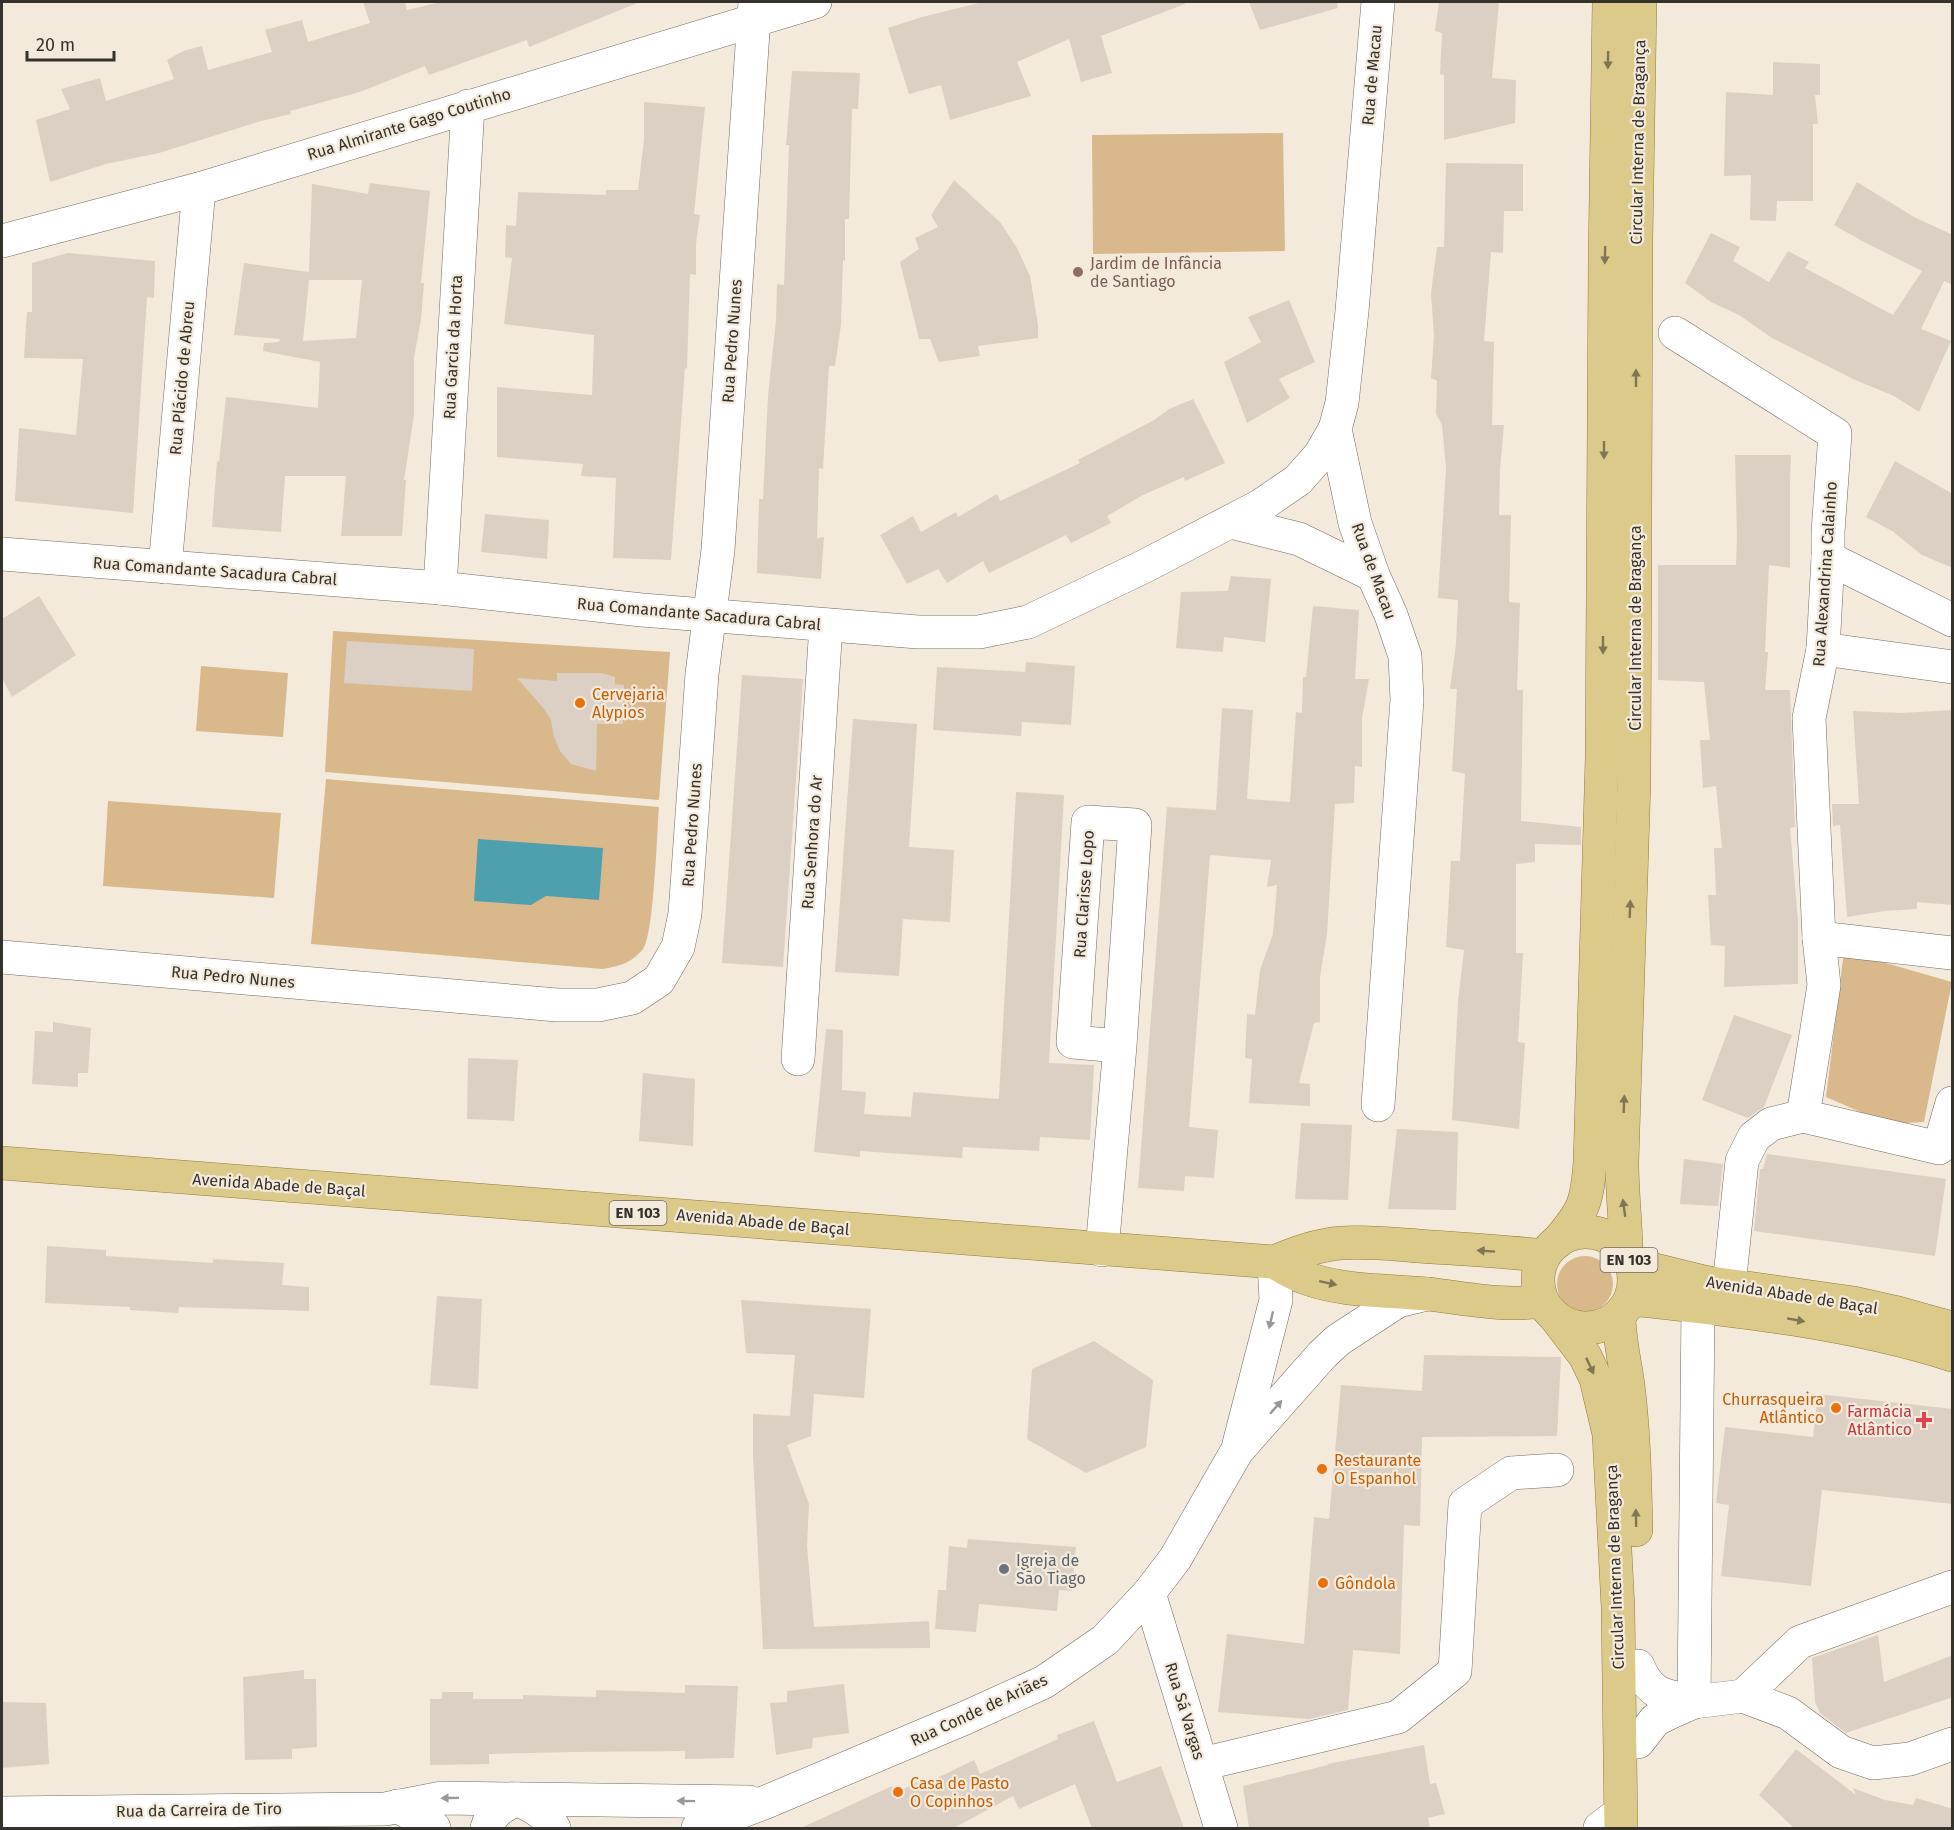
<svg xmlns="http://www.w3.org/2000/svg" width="1954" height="1830" font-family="'Fira Sans',sans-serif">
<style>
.green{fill:#d9b88c}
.water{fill:#4ea0af}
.building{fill:#dbd0c3;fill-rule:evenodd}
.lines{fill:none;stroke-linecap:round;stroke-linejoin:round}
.street-casing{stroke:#736a5f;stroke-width:34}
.primary-casing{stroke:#927d36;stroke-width:34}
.street{stroke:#fff;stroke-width:33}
.primary{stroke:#dcca8a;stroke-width:33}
.oneway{fill:#807656}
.oneway2{fill:#9a9896}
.education-dot{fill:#8d6e63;stroke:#f4eadc;stroke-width:2}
.food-dot{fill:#e8710a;stroke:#f4eadc;stroke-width:2}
.health-dot{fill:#e0444e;stroke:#f4eadc;stroke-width:2}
.worship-dot{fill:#6b7280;stroke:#f4eadc;stroke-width:2}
.labels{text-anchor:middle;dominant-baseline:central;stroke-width:4.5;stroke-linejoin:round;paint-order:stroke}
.shield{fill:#f4eadc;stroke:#6e6961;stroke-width:1.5}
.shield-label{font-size:15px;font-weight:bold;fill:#35322c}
.street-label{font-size:16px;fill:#35322c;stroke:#f4eadc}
.education-label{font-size:16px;fill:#785e54;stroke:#f4eadc;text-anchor:start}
.food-label{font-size:16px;fill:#c56008;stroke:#f4eadc;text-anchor:start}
.health-label{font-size:16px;fill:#be3a42;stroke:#f4eadc;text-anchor:end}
.worship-label{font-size:16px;fill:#5b616d;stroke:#f4eadc;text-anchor:start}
</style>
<rect width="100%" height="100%" fill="#f4eadc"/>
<g class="green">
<path d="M1283,133L1285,251L1093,254L1092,135Z"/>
<path d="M333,631L670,652L659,800L325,772Z"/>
<path d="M201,666L288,673L283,737L196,731Z"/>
<path d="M326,779L659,807C657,831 654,936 643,949C630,964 620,966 602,969L311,944Z"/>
<path d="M108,801L281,813L274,898L103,886Z"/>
<path d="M1844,951L1952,982L1924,1122L1888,1124L1826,1097Z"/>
<circle cx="1585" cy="1284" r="28"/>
</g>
<path class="water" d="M478,839L603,848L599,900L546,896L531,905L474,901Z"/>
<g class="building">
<path d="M363,2H405L407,10L441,2H640L529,47L527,40L429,75L425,66L360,92L290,111L291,114L261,121L159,153L106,164L50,182L36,120L70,109L61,89L100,78L106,101L174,79L167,60L183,51L202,46L208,70L272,52L265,30L302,20L308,42L370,23Z"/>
<path d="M983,2H1185V4L1101,36L1112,73L1081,82L1069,39L1017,62L1031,96L950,120L941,85L909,94L888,28L922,17Z"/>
<path d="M1249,2H1337L1338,8L1260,30Z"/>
<path d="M1439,2H1499L1492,78L1516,80L1515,123L1444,140V75L1440,74L1442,33L1435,31Z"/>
<path d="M1773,62L1820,64V95H1815L1818,124H1813V201H1777L1776,221L1750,220L1751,175L1724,176L1726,92L1773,95Z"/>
<path d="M792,71L860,73L858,109H852L849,219H845V261L843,260L841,325L835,366H829L823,469L819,468L817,538L824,537L821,579L757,573L759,499H763L768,396L776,320L777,284L784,285L789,145H786Z"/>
<path d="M644,102L705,107L694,214L700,215L696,244V275L690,274L687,369L685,368L671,560L613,558L616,478L581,476L583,464L497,457V387L592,395L594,335L504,324L512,258L505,257L506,225L516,226L518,192L606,195V190H638L644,140Z"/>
<path d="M1446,163L1523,164V211H1504L1503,253L1491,252L1484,341L1494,342L1492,425H1504L1500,470L1499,515H1511L1509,602L1520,603L1517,690H1523L1521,821L1581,827V845L1535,844V862L1516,864V953H1523L1518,1042L1525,1043L1519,1129L1452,1120L1458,1001L1464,950L1446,947L1451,861H1460L1465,774L1452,771L1457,689H1450L1456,644L1458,600L1438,598L1446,468L1442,425L1436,414L1437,381L1431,378L1434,336L1431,293L1437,247H1444Z"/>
<path d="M954,180L1000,222L1017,248L1030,276L1038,325V338L978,346L980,356L939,362L930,339H919L900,262L919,249L915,238L938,227L931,215Z"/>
<path d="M1857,182L1914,217L1953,235V285L1944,281L1921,329L1951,341L1919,412L1894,396L1853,379L1772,338L1739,315L1711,302L1685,283L1711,233L1740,247L1733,261L1769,282L1788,251L1809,262L1805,268L1893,315L1922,271L1862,241L1834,225Z"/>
<path d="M370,183L430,191L421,283H424L421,319L414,358V415L404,480H406L402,536H341L346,476H285L281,532L212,527L217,461L219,462L226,397L318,408L320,362L263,351L264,343L279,342L280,339L234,335L244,263L309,272L312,184L368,194ZM309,280H362L356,338L303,341Z"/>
<path d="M68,253L155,261L154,298L147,297L133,513L15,501L19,428L76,435L83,359L24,358L27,312H32V263Z"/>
<path d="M1289,300L1315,362L1279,379L1290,398L1247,423L1224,362L1261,342L1248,317Z"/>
<path d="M1193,399L1225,463L1185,481L1184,477L1143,495L1107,516L1111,523L1071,543L1066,535L989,573L983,561L947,583L938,569L907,584L880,535L913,516L921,532L956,512L958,517L997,494L1000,501L1080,463L1078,460L1154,420L1169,409Z"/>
<path d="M1735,455H1791L1790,482V568L1769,565L1765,652H1768L1765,690H1790L1795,827L1790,828L1798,920V984L1724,987L1725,946L1711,945L1708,895H1716L1714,848H1722L1716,786L1703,788L1700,740H1710L1704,682L1658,680V565H1736L1737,536Z"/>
<path d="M1895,461L1953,494V568L1922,555L1892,531L1866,517Z"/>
<path d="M485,514L549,520L547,559L481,552Z"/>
<path d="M1231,576L1271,579L1265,642L1224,637L1223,652L1176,648L1181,592L1228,591Z"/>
<path d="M39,596L76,655L12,697L2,678V619Z"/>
<path d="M1313,606L1359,610L1355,679H1369L1362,718V767L1355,766L1354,803L1335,804L1327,934L1320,977V1022L1314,1023L1299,1083L1310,1084V1106L1249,1103L1252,1059L1245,1058L1247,1014L1255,1015L1260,970L1273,934L1277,885L1267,887L1271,860L1210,855L1189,1127L1218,1130L1214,1178L1185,1176L1184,1191L1138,1188L1167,807L1216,810L1222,708L1253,710L1247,799L1290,802L1296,712L1302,713L1303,677H1306Z"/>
<path d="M347,641L474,649L472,691L344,683Z"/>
<path d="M1026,662L1075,666L1071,725L1022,722L1021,736L933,730L937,667L1025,672Z"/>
<path d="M557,673H601L615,677V684L624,685L623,724H597L596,771L571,764L560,751L554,737L551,720L544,709L517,678L557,681Z"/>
<path d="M742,675L803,679L783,967L722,963Z"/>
<path d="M1953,710V905L1917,902V909L1884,911L1847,917L1840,825L1833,826L1832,804H1859L1853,711L1902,713Z"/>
<path d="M853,719L917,724L909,847L954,850L950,922L903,919L899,976L835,972Z"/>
<path d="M1016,792L1064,795L1049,1063L1094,1065L1090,1140L1040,1137L1039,1151L963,1147L962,1158L860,1151V1157L814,1152L826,1029L843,1030L842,1090L866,1092L864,1114L911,1117L913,1092L998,1099L999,1097Z"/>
<path d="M1734,1015L1792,1035L1764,1107L1748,1118L1702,1100Z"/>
<path d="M53,1022L91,1028L88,1073H78V1087L32,1084L35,1031L53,1032Z"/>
<path d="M468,1058L518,1060L514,1121L467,1119Z"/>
<path d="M643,1073L695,1079L693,1146L639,1141Z"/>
<path d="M1301,1123L1352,1125L1348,1200L1295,1199Z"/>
<path d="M1397,1129L1458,1132L1456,1210L1388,1209Z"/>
<path d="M1767,1154L1946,1179L1935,1256L1754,1231L1760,1169H1763Z"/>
<path d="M1684,1159L1723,1164L1718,1206L1680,1204Z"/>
<path d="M47,1246L106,1250V1256L213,1263V1259L284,1263L282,1285L309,1287V1311L179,1307L178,1313L130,1310V1307L45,1303Z"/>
<path d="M437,1296L482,1299L478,1389L430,1385Z"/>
<path d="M741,1300L871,1309L864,1398L814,1394L811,1436L787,1445L809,1504L807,1546L814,1627L929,1621L930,1648L763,1649L753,1457V1414L790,1416L795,1355L746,1353Z"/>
<path d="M1094,1341L1153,1380L1146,1447L1086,1473L1027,1439L1032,1369Z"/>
<path d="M1424,1355L1561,1357L1557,1436L1422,1437L1420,1526L1404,1525L1400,1654L1353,1650L1348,1710L1309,1719L1218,1712L1227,1634L1304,1644L1314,1517L1329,1519L1341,1385L1422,1391Z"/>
<path d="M1818,1394L1953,1409V1504L1822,1490L1811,1586L1721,1576L1729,1505L1716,1503L1725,1427L1813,1437Z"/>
<path d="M968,1539L1076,1547L1072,1591L1059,1590L1057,1611L979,1604L976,1632L935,1629L938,1590H946L949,1546L967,1548Z"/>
<path d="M1878,1635L1884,1682L1953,1655V1697L1846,1733L1820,1713L1815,1702L1812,1658Z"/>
<path d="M304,1670V1679H316L317,1747L292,1749V1759L245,1760L243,1677Z"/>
<path d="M844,1684L849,1733L813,1738L812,1748L776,1755L770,1703L787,1702V1691Z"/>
<path d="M685,1685L738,1686L734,1758L685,1759V1751L574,1752L489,1754V1764L430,1765V1699H442V1692H473V1699H523V1695L596,1697V1690L685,1693Z"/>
<path d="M2,1702L46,1703L49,1764L2,1768Z"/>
<path d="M1094,1721L1117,1782L1161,1766L1184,1828H1092L1075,1784L1019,1809L1013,1796L954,1828H801L892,1786L896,1793L917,1782L919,1787L974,1760L980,1774L1058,1739L1057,1735Z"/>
<path d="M1424,1745L1430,1784L1436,1783L1445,1814L1428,1818L1430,1828H1249L1243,1786L1328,1765L1327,1764Z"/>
<path d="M1796,1749L1856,1795L1853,1788L1885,1800L1913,1805L1916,1798L1953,1809V1828H1794L1759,1795Z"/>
</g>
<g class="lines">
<defs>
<g id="street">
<path d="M2,241L199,189L815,2"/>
<path d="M1675,333L1835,434L1828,532V558L1823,649L1809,718L1819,938L1824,985L1803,1116L1939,1148L1952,1103"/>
<path d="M1231,522L1299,539L1373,575"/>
<path d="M2,554L440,588L642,610L918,632H979L1028,622L1143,567L1260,506L1298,480L1320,455L1335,429"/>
<path d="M1828,558L1952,620"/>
<path d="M165,567L199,189"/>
<path d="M440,588L468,106"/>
<path d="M1823,649L1952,667"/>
<path d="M1819,938L1952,953"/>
<path d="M2,957L557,1005H598L632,998L659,980L678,947L685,914L702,674L718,550L755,2"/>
<path d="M798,1059L826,625"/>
<path d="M1378,1105L1407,700L1405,656L1391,615L1373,575L1355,523L1335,429L1342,403L1352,311L1378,2"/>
<path d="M1102,1250L1120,1046L1135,825L1088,822L1073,1042L1120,1046"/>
<path d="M1729,1286L1742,1161L1754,1137L1771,1124L1803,1116"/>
<path d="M1239,1444L1276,1300L1274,1262"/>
<path d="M1149,1593L1221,1828"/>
<path d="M1638,1666C1651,1697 1665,1695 1694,1702"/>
<path d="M1743,1696L1800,1642L1952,1587"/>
<path d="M1694,1702L1698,1307"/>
<path d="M1638,1742L1655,1720L1667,1714L1694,1702L1743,1696L1788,1713L1841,1752L1873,1763L1910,1759L1952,1744"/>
<path d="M1202,1764L1398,1717L1455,1671L1465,1504L1511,1473L1557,1470"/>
<path d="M397,1806L430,1824L434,1828"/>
<path d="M2,1813L385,1809L442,1798L749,1802"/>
<path d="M487,1828C491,1812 503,1806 517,1799C533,1807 545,1812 554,1828"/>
<path d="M698,1828L766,1802L965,1718L1044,1682L1105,1640L1149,1593L1175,1559L1237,1451L1322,1355L1338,1340L1398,1301L1427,1294"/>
<path d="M1600,1828L1620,1813"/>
</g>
<g id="primary">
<path d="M2,1163L1274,1262C1283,1267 1293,1274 1303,1277C1342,1292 1386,1290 1427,1294C1465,1298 1504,1307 1542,1301"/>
<circle cx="1586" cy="1280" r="48"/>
<path d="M1557,1242C1584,1211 1587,1203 1590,1162L1602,758L1605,260L1609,2"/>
<path d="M1626,1253C1626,1223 1622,1193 1622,1162L1634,781L1636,241L1640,2"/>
<path d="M1274,1262C1296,1253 1317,1245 1341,1243C1367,1241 1393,1244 1419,1246C1461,1249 1503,1251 1544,1256"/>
<path d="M1631,1264L1704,1282L1854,1303L1894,1312L1952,1328"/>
<path d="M1631,1299C1739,1311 1848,1322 1952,1355"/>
<path d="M1619,1315C1619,1339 1625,1362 1628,1385C1634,1433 1635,1481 1636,1530"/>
<path d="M1556,1318L1585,1356L1596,1379L1609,1434L1618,1608L1621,1828"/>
</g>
</defs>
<use href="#street" class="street-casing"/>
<use href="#primary" class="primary-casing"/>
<use href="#street" class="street"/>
<use href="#primary" class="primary"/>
</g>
<defs><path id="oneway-solid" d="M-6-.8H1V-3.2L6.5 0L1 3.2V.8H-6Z" transform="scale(1.5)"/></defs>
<g class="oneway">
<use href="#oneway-solid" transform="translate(1608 60) rotate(91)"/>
<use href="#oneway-solid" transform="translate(1605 255) rotate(91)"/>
<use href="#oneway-solid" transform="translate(1636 378) rotate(-90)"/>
<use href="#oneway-solid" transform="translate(1604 450) rotate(90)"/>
<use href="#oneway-solid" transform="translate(1603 645) rotate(90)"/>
<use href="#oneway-solid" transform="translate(1630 909) rotate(-88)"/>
<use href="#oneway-solid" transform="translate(1624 1104) rotate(-88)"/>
<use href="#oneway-solid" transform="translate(1624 1208) rotate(-98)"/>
<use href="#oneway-solid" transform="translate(1486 1251) rotate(-176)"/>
<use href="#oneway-solid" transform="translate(1328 1283) rotate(12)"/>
<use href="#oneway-solid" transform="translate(1796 1320) rotate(10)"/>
<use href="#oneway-solid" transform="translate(1590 1366) rotate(65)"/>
<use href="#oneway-solid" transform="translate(1636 1518) rotate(-91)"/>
</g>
<g class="oneway2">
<use href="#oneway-solid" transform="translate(1271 1320) rotate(103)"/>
<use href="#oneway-solid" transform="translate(1276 1407) rotate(-49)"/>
<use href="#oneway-solid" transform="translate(450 1798) rotate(179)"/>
<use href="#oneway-solid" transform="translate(686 1801) rotate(-179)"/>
</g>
<circle class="education-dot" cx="1078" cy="272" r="6"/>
<g class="food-dot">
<circle cx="580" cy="703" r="6"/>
<circle cx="1836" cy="1408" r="6"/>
<circle cx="1322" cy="1469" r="6"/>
<circle cx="1323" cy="1583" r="6"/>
<circle cx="898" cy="1792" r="6"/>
</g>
<path class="health-dot" d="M1921 1411h6v6h6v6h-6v6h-6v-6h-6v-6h6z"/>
<circle class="worship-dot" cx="1004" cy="1569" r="6"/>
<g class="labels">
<g class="shield">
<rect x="609.5" y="1201" width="57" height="24" rx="4.5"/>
<rect x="1600.5" y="1248" width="57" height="24" rx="4.5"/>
</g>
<g class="shield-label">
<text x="638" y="1213">EN 103</text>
<text x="1629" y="1260">EN 103</text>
</g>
<g class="street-label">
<text transform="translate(1372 75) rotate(-85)">Rua de Macau</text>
<text transform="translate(409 124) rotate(-17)">Rua Almirante Gago Coutinho</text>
<text transform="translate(1638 142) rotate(-89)">Circular Interna de Bragança</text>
<text transform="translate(732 341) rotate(-86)">Rua Pedro Nunes</text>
<text transform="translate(453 347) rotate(-87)">Rua Garcia da Horta</text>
<text transform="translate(182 378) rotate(-85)">Rua Plácido de Abreu</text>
<text transform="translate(215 571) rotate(4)">Rua Comandante Sacadura Cabral</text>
<text transform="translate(1374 571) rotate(70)">Rua de Macau</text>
<text transform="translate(1825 574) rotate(-86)">Rua Alexandrina Calainho</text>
<text transform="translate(699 614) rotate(5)">Rua Comandante Sacadura Cabral</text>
<text transform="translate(1635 628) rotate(-90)">Circular Interna de Bragança</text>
<text transform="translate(692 825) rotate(-86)">Rua Pedro Nunes</text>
<text transform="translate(812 842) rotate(-86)">Rua Senhora do Ar</text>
<text transform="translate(1084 894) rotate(-86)">Rua Clarisse Lopo</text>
<text transform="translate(233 977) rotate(5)">Rua Pedro Nunes</text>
<text transform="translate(279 1185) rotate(4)">Avenida Abade de Baçal</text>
<text transform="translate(763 1222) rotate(5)">Avenida Abade de Baçal</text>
<text transform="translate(1792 1295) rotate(9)">Avenida Abade de Baçal</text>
<text transform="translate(1615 1567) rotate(-92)">Circular Interna de Bragança</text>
<text transform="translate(979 1710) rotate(-25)">Rua Conde de Ariães</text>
<text transform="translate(1185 1711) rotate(73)">Rua Sá Vargas</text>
<text transform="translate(199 1810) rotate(-1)">Rua da Carreira de Tiro</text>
</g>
<g class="education-label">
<text x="1090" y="263">Jardim de Infância<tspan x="1090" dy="18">de Santiago</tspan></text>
</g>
<g class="food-label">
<text x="592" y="694">Cervejaria<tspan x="592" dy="18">Alypios</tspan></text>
<text x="1824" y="1399" text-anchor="end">Churrasqueira<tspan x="1824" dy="18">Atlântico</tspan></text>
<text x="1334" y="1460">Restaurante<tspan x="1334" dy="18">O Espanhol</tspan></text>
<text x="1335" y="1583">Gôndola</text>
<text x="910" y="1783">Casa de Pasto<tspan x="910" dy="18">O Copinhos</tspan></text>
</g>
<g class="health-label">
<text x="1912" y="1411">Farmácia<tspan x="1912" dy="18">Atlântico</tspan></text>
</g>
<g class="worship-label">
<text x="1016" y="1560">Igreja de<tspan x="1016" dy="18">São Tiago</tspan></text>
</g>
</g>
<rect width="1954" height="1830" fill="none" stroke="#35322c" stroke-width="6"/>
<path d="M27 51v9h87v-9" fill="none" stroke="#35322c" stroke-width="3"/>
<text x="36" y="51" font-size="18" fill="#35322c" stroke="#f4eadc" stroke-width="4.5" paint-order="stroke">20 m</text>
</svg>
